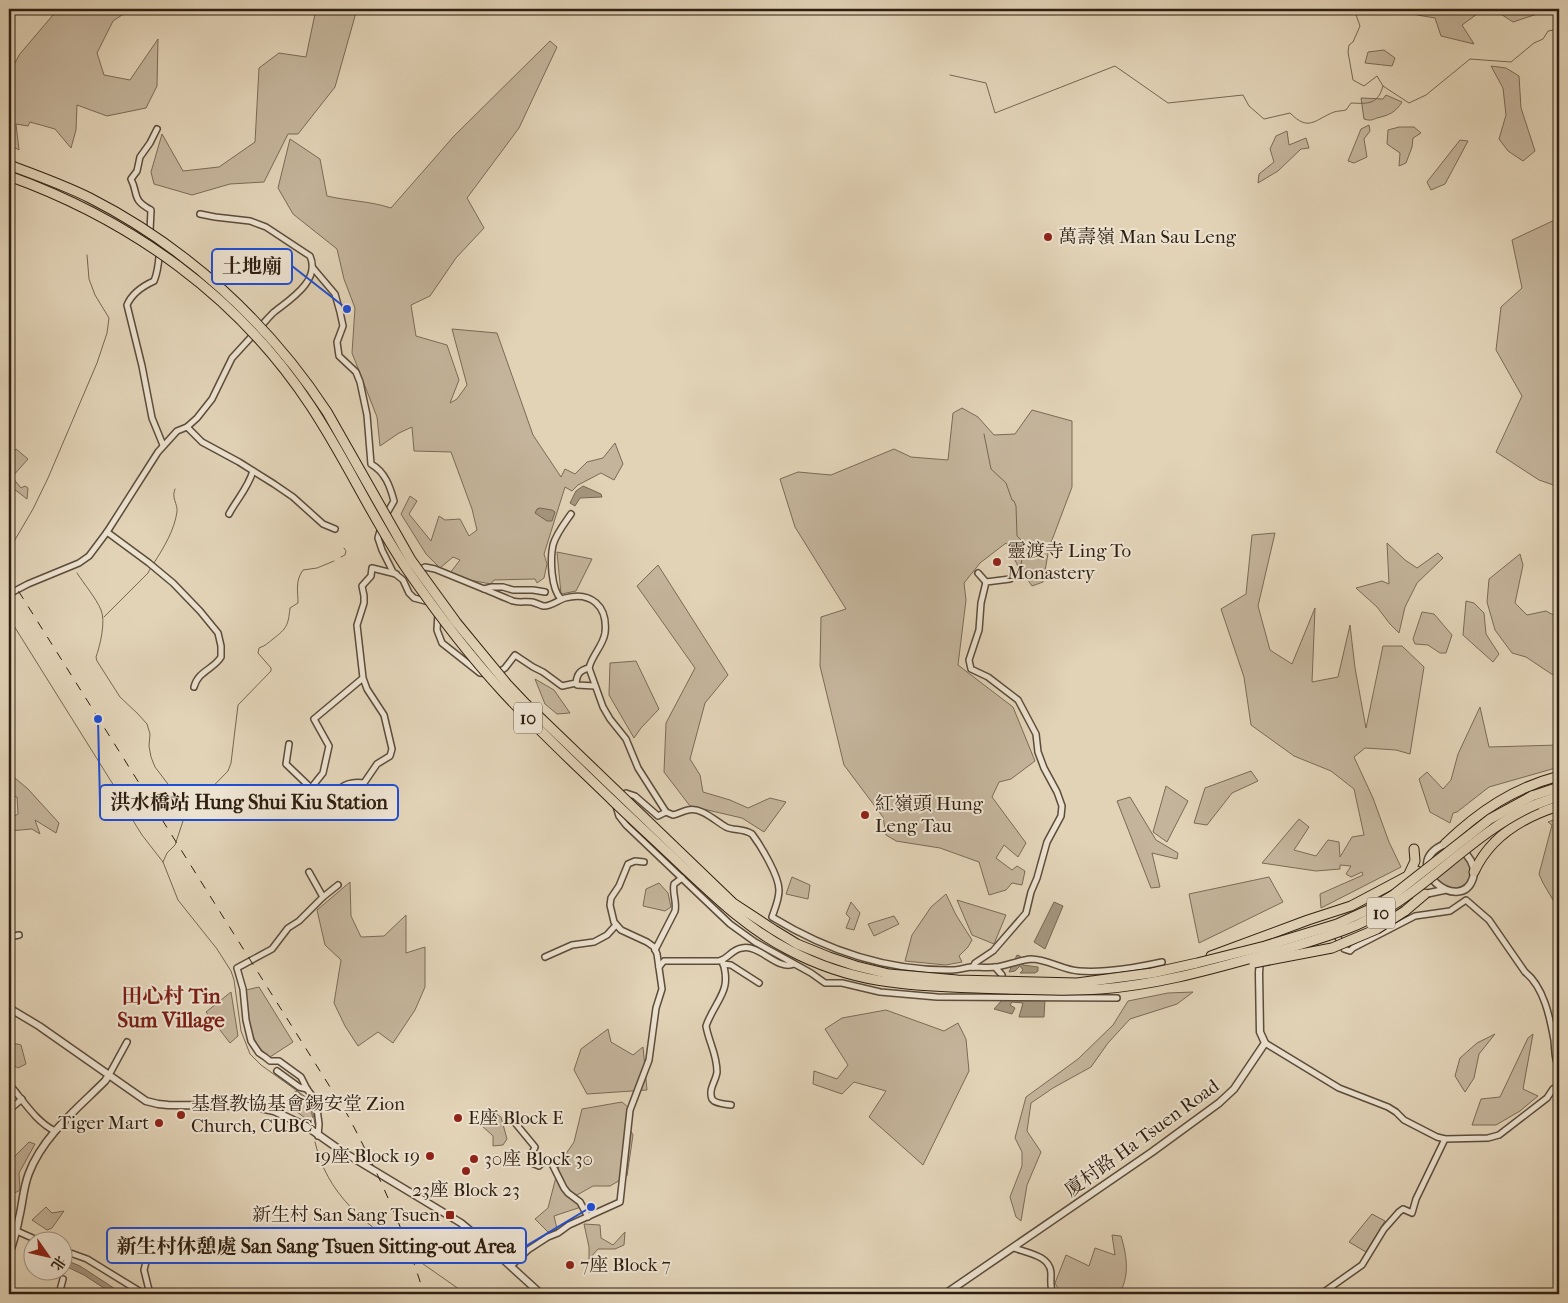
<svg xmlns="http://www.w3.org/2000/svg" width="1568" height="1303" font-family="'IM FELL French Canon','Noto Serif SC',serif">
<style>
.green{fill:#c4b49b;stroke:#7a6a56}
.water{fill:#a5967e;stroke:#766652}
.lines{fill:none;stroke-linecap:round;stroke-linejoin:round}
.stream{stroke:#766652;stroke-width:1}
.minor-casing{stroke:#5c4c3a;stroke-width:8}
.tertiary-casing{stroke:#5c4c3a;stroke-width:9}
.motorway-casing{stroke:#2f1f10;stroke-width:11}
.minor{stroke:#ece2d0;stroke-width:5}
.tertiary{stroke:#ece2d0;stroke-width:6}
.motorway{stroke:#e2d3b7;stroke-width:9}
.rail{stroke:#2f1f10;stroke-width:1;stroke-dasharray:9 9;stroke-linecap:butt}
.motorway-bridge-casing{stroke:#2f1f10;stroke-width:11;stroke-linecap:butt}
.motorway-bridge{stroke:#e2d3b7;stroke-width:9}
.poi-dot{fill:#8f2418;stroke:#ece2d0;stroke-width:2}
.labels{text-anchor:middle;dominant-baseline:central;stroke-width:4;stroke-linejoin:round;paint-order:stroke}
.shield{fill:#ece2d0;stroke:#685a4a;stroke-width:1}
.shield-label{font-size:18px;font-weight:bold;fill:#2f1f10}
.poi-label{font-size:19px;fill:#2f1f10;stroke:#ece2d0;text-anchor:start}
.street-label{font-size:19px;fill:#2f1f10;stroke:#ece2d0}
.quarter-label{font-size:21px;font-weight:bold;fill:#7a1f14;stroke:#ece2d0}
.leader{fill:none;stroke:#1d4ed8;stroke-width:2}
.callout-dot{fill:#1d4ed8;stroke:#ece2d0;stroke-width:2}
.callout{fill:#ece2d0;stroke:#1d4ed8;stroke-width:2}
.callout-label{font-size:20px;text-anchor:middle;font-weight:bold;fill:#2f1f10}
</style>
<rect width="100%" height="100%" fill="#e2d3b7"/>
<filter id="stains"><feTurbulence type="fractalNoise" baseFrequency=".004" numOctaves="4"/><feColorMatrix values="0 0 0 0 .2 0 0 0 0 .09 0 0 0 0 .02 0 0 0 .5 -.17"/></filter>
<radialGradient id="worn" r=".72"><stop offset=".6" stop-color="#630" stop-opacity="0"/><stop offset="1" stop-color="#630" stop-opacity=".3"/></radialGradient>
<g class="green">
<path d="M58,9H131L113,21L97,53L104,75L130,80L158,39L157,86L146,108L107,116L77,105L76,130L71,148L55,129L30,122L28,126L16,124L19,150L9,144V75L19,55Z"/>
<path d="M316,9H357L335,87L298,134H288L264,182L230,184L192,195L154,184L151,172L162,134L183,171L219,167L255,142L259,68L279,53L306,57Z"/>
<path d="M1410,9H1484L1462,25L1474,44L1441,36L1435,18L1417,15Z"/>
<path d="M1493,9H1552L1513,22Z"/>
<path d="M550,41L557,47L519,128L467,198L484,228L456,258L430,296L411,305L416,336L447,345L459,380L450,403L457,399L467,385L452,329L497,333L533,435L561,477L565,469L575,474L587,462L603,458L615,443L623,464L614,480L601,473L578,485L572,491L565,487L544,554L547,564L544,578L537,583L535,579L494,580L491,584L469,580L450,573L460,560L453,557L440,568L426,554L401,514L410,496L417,501L409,514L431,541L439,516L445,520L460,519L469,536L477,530L472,509L451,452L414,451L412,427L399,433L380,446L377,417L352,353L355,308L344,279L337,249L293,214L278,188L290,139L320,159L327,196C348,201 370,201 391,208L454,136Z"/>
<path d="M1384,50L1395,58L1392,66L1365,63L1368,52Z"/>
<path d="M1491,66L1506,68L1519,76L1521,108L1535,151L1523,161L1508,151L1499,139L1506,115L1503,88Z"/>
<path d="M1386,95L1402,102C1395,113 1389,115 1377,118C1372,120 1370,121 1364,119L1361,98L1383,99Z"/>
<path d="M1369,125L1370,131L1364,139L1367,157L1354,163L1348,161L1361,129Z"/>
<path d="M1399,127H1414L1421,133L1413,138L1412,147L1406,163L1399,166L1400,153L1387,144L1388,130Z"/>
<path d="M1287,131L1289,145L1306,138L1309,148L1301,149L1278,171L1258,183L1259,174L1274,162L1270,149L1276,136Z"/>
<path d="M1460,140L1468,141L1445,184L1431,190L1427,182Z"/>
<path d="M1559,218V487L1539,480L1496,452L1522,396L1496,350L1501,307L1522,288L1512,240Z"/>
<path d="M962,408L978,417L994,435L1015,434L1032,410L1072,421V487L1049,548L1043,582L1032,586L1018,566L1006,543L980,563L964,583L966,600L958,665L1013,707L1035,761L1011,779L999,782L992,797L1026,843L1018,857L1004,845L996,858L1012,870L1017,866L1025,871L1022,885L1012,883L1006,890L989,895L979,862L940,848L896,841L886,835L883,817L844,765L820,666L821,617L846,609L795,527L780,479L798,472L831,475L894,449L911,457L948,460L953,413Z"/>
<path d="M16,449L28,459L12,477L21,488L25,486L28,488L27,499L9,485V457Z"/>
<path d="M1275,533L1258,606L1270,650L1292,664L1315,608L1312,682L1338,677L1350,625L1355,668L1366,728L1383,646H1402L1424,667L1410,754L1396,750L1365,748L1354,757L1373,798L1389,842L1401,867L1321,908L1320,894L1363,875L1362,872L1351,877L1346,874L1351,866L1340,865V869L1316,871L1262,863L1299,819L1309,827L1294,850L1316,856L1328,840L1339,842L1340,857L1352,837L1364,835L1354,789L1331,771L1294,756L1251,725L1244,677L1221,609L1246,594L1252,535Z"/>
<path d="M1387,543L1405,560L1417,568L1438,553L1443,558L1417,583L1405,607L1399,633L1390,624L1377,607L1356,588L1382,581L1389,584Z"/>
<path d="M557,552L592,559L576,591L561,594Z"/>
<path d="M1520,554L1523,565L1515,603L1527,615L1546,611L1559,618V679L1526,657L1512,653L1495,630L1487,602L1489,579Z"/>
<path d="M658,565L728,675L705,703L690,759L700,775L703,792L730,800L748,808L770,798L786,802L764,832L742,818L690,806L664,772L666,723L695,668L637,586Z"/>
<path d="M1466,601L1474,603L1484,613L1486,634L1499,654L1493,662L1463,635Z"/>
<path d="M1422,612L1434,614L1452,635L1446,653H1440L1428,645L1415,644L1413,639Z"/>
<path d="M636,661L659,709L641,728L634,738L609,695L610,663Z"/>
<path d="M535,679L554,690L570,713L557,714L545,704Z"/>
<path d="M1480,707L1489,747L1559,745V767L1489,787L1457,812L1453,813L1450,823L1430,812L1419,779L1427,772L1443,789L1451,780L1458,754Z"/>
<path d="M1251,771L1258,781L1232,793L1207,825L1194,823L1205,788Z"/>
<path d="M9,773L28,789L59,823L56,833L35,820L40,834L32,829L9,831V819L18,814L17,797L9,795Z"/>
<path d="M1166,786L1188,801L1167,842L1153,832Z"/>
<path d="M1130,797L1156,840L1178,853L1177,859L1152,853L1160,887L1151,888L1117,801Z"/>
<path d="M1559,818V910L1543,883L1539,874L1552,825L1548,822Z"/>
<path d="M1447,848C1462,851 1481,871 1465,884C1444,902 1412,856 1447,848Z"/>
<path d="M792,877L810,885L808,899L786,894Z"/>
<path d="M1269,877L1283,902L1199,943L1189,894Z"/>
<path d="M350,882L351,916L361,937L384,936L406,915V953L425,947V987L415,1010L393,1043L378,1032L358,1046L345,1026L334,1003L341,960L325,945L317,910Z"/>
<path d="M659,883L668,893L671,907L665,911L643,906L646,889Z"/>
<path d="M946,894L956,915L972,940L968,947L959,956L962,962L946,965L905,961L912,935L931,907Z"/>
<path d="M957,900L1006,915L994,944L972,935Z"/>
<path d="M851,902L860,913L854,930L846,928L850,918L846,914Z"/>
<path d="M894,916L899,924L874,936L868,924Z"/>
<path d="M259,987L293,1042L270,1057C247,1041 248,1016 246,990Z"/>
<path d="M231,992L238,1036L230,1043L206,1012Z"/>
<path d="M1193,992L1177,1004L1130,1019L1108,1043L1091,1067L1053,1088L1031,1103L1027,1131L1041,1152L1027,1185L1021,1221L1016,1217L1010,1197L1022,1166V1152L1015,1138L1026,1097L1078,1059L1113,1025L1128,1001L1168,993Z"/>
<path d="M886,1010L944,1031L958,1023L966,1039L969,1071L923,1165L869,1117L886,1091L854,1082L842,1094L813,1084L814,1071L837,1079L848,1065L825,1029L842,1018Z"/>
<path d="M608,1029L611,1042L633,1055L643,1047L647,1090L587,1094L574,1070L581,1049Z"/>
<path d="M1495,1034L1479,1054L1474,1078L1465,1092L1455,1076L1460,1058L1477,1043Z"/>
<path d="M1533,1034L1523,1089L1538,1096L1520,1111L1496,1125H1472L1481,1099L1500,1097L1528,1038Z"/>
<path d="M9,1042L21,1045L26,1064L18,1068L10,1063Z"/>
<path d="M297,1091L310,1103L313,1120L305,1118L288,1105H296L293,1093Z"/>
<path d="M622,1102L629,1108L626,1122L633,1135L627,1176L610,1186H593L577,1195H574L566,1187L558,1171L559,1164L574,1142L582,1109Z"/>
<path d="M490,1110L501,1117L507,1139L503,1145L493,1146V1136L480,1124Z"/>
<path d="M29,1142L35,1144L19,1173L20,1190L13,1194L9,1190V1162Z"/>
<path d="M556,1177L581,1207L554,1216L557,1229L548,1232L535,1219L548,1208Z"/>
<path d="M46,1207L52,1213L64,1211L52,1228L47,1230L32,1220Z"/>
<path d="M1372,1214L1385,1221L1366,1252L1349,1242Z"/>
<path d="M584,1224L600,1225L601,1238L613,1245L625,1232L624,1245L615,1249H598L589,1259V1247Z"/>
<path d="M1112,1235L1121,1236C1127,1256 1130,1276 1119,1294H1061L1055,1283L1066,1255L1089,1266L1095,1248L1115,1255Z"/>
</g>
<g class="water">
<path d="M583,486L601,494L602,497L580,498L575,506L570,503L576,491Z"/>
<path d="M540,508L552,510L555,512L552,521H547L535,513L537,509Z"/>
<path d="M1054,902L1063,906L1045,949L1034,942Z"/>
<path d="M1017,955L1020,956L1023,965L1038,967V971L1035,973H1020L1023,970L1020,966L1015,971L1009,972Z"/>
<path d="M1045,999L1044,1017H1019L1023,1003L1012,1002L1010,1005L1015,1008L1012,1014L994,1009L1002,1000Z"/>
<path d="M63,1259L80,1266L123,1294H113L84,1275L63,1265Z"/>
</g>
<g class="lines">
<g class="stream">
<path d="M1354,9L1360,26L1353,42L1349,45L1348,52L1353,80L1364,86L1377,76L1383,86L1409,103L1426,95L1470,59L1511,62L1534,43L1543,39L1548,31L1559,29"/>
<path d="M950,75L986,83L995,113L1115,66L1168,103L1243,95L1249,106L1264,119L1290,113C1309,132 1314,120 1334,112C1337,111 1342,111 1346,110L1351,103C1369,104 1378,104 1383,86"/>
<path d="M984,434L991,469L1006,483L1012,500L1014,501L1016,506L1017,536L1022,541L1023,551L1020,572"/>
<path d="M9,550L33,509L48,478L97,363L107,333L109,318L95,295L89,279L87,255"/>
<path d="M341,557L345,555L346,551L344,548"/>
<path d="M154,563C164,547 174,531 177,512C178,504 171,498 175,489"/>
<path d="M77,573C84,584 96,598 101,610C106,621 100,646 96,657L97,661L120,697L138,714L147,724L150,734L149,746L151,757L155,767L171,788L185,814"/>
<path d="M104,617L148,573L151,567"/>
<path d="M9,618L124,802L129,814L142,835L163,862L178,900L217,949L231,971L234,980L241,1031L250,1054L261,1065L307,1098L312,1108L315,1124"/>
<path d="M163,862L167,853L175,845L185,815L228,771L231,763L238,705L271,671V668L258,653L259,648C265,646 268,643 273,639C287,628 288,626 290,608L298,603C298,591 295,581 303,570L317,568L334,561"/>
<path d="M315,1142C327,1195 364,1222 406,1252C426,1266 446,1280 466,1294"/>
</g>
<defs>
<g id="minor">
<path d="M200,214L215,217L250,221L266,227L310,256C321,281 289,300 273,313C268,318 264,323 260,327"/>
<path d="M152,235L150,231L151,210C131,199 139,195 131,179L137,171L140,157L150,143L157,129"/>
<path d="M157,241L160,244C159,257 159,270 154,281C143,286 132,293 127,305L142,366L152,418L163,445"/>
<path d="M313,268L335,294L340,312L343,326L337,342L339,356L356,372L360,382L367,415L371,464C385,472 390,486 394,501L383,520L378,538L382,550L393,572L403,580L409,593L414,598L429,602"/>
<path d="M187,427L202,442L239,462L274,484L293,497L323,524L335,529"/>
<path d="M229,514C237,499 248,488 253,471"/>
<path d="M107,532L149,563L173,583L200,611L218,633L221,646V657C214,669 198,671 194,687"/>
<path d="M418,571L425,567L435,569L484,589L492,587H503L513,590H533L545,592"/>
<path d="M978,573L986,582"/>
<path d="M484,589C494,593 503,597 513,601C519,603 526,601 532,602C536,603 540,605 543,606C551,607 558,600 565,598C591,591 608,606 605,633C603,646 592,655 589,668"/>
<path d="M9,594L28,584L79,563L89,556L107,532L158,452L177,431L187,427L197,418L212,399L232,358L254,334"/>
<path d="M561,599C551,589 550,559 553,545C556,534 564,524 571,514"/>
<path d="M438,613L437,630L442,643L480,673L490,674L499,672L505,668L515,655L533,667L543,672L562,686L576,683C577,674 580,670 589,668L603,707L610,719L626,739L638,768L666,812L673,815C678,814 683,811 688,810C702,807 715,821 726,827C734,831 742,828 752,834C761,846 779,876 779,890C779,900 775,908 772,917C826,950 887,971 952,970C958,970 964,968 971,967C979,967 989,968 997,967C1008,965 1020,960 1031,959C1047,959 1063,970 1079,971C1107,973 1135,968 1162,962"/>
<path d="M363,678L314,719L329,746L323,773L311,788L327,809C336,791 342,780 364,783L377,764L390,756L392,749L384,715L367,689L363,678L357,625L364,603V596L362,586L371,576L372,568L396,574"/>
<path d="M576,683L577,685L595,686"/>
<path d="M289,744L286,764L311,788"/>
<path d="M620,796L626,793L635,796L658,816L666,812"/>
<path d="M616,806L619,816L626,825L730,924L755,942L811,973L825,983H842L880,992L937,997L1117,998"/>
<path d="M309,872L323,897L299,921L288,928L272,949L237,968L243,989L246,1020L251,1041L259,1053L265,1057L270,1061H279L301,1077L307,1089L316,1101L319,1124L318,1136"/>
<path d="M323,897L338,885"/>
<path d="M1335,932L1344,949L1350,951L1353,948L1415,916L1450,911L1466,900L1489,920L1525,972C1544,987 1550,1018 1554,1040C1555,1049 1554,1060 1559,1067"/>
<path d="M9,937L19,935"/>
<path d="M655,950L675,911C677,901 672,893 674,884L682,878"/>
<path d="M545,957L572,945L594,942L607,935L616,925"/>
<path d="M722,960C733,992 716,998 706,1026C709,1043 717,1054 717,1072C716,1081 708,1089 712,1099C715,1104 726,1104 731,1105"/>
<path d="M723,964L731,965L759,983"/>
<path d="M659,967L664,961H719C728,959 732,949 742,948C760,944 777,971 794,964"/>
<path d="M973,967L975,963L993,951L1026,913L1031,892L1037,878L1047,842L1061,816L1062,806L1057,792L1044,768L1038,752L1036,734L1018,700L988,677L971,669L969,660L979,630L981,603L986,582L1010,579"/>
<path d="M995,967L1002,975L1003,984"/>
<path d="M1265,1043L1339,1088L1388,1107L1396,1112L1404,1120L1437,1137L1445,1139L1488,1138L1499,1135L1547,1098L1553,1089"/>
<path d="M277,1071L299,1087L307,1089"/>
<path d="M109,1075L127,1042"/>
<path d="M9,1084C23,1100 36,1122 55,1131"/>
<path d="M9,1110L22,1099"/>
<path d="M516,1124L535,1147L530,1158L532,1163L539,1166L544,1161L551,1162L564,1188L568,1193L580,1202L588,1217"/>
<path d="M9,1230L19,1232L37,1240"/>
<path d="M1014,1248C1028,1253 1051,1256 1051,1274C1051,1281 1050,1288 1053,1294"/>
<path d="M62,1250L87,1259L144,1294"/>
<path d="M148,1254L144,1270L150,1294"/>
<path d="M511,1266L528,1250L548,1237L558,1233L569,1225L620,1202L630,1110L649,1060L656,1008L662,989L657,954L654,947L647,942L621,930L614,922L610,905L611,898L619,886L628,864L635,861L644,862"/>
<path d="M59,1294L63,1279"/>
<path d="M1321,1294L1362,1265L1384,1229L1399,1212L1403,1209L1412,1213L1416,1199L1445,1139"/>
</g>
<g id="tertiary">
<path d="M1445,844C1461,843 1478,863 1473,878C1461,916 1396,865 1445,844Z"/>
<path d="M1408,895L1425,894L1444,890"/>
<path d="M9,1008L39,1026L146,1101L158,1104L168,1105L251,1106L274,1111L306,1126L340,1150L461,1223L484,1242L541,1294"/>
<path d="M9,1255C13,1243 17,1230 19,1218C23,1202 23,1188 29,1173C43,1136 78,1108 105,1081L109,1075"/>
<path d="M945,1294L1152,1152L1219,1103L1234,1089L1265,1043L1260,1032L1259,973L1260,958"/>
</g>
<g id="motorway">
<path d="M1532,796L1559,787"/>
<path d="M1537,804L1559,796"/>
<path d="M1445,844C1479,811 1514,788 1559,776"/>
<path d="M1474,872C1490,837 1523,817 1559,806"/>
<path d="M1408,876L1415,861L1414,849"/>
<path d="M1405,911L1425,894"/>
<path d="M1211,956L1308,920L1351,906L1417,871"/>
</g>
</defs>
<use href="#minor" class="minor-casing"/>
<use href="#tertiary" class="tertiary-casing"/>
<use href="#motorway" class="motorway-casing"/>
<use href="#minor" class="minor"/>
<use href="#tertiary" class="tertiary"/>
<use href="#motorway" class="motorway"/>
<path class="rail" d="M9,576L347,1114C378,1172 405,1232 424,1294"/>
<defs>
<g id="motorway-bridge">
<path d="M9,165C36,175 64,185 90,198C186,247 268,322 327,412L411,560L456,622L507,684L526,704L733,903L774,930L797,944L829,957L856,966L889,974L957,980L1077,983L1152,973L1197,963L1265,946L1337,924L1368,910L1392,896L1490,819L1532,796"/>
<path d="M9,176C131,220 238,296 310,405C346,459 372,518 408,571C437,613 468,654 503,692C538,730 576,765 613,801C636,823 660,845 683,867C716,898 748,929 789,950C851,983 907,986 976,988C1017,989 1059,992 1101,989C1153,985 1202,972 1252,958C1283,950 1314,941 1344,930C1418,904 1465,835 1537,804"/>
<path d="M1254,963L1332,948L1377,929L1405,911"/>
</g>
</defs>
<use href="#motorway-bridge" class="motorway-bridge-casing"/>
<use href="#motorway-bridge" class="motorway-bridge"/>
</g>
<g class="poi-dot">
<circle cx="1048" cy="237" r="5"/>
<circle cx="997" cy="562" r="5"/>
<circle cx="865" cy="815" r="5"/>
<circle cx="181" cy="1115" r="5"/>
<circle cx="458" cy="1118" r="5"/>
<circle cx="159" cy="1123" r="5"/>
<circle cx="430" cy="1156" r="5"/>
<circle cx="474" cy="1159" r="5"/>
<circle cx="466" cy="1171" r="5"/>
<rect x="445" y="1210" width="10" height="10" rx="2.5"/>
<circle cx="570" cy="1265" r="5"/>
</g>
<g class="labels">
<g class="shield">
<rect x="514" y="702.5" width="28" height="31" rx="4"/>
<rect x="1367" y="897.5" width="28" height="31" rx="4"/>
</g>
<g class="shield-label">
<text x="528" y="718">10</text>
<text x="1381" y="913">10</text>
</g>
<g class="poi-label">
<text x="1058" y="237">萬壽嶺 Man Sau Leng</text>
<text x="1007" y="551">靈渡寺 Ling To<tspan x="1007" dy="22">Monastery</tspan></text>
<text x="875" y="804">紅嶺頭 Hung<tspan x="875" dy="22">Leng Tau</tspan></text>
<text x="191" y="1104">基督教協基會錫安堂 Zion<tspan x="191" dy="22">Church, CUBC</tspan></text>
<text x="468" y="1118">E座 Block E</text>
<text x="149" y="1123" text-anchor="end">Tiger Mart</text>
<text x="420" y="1156" text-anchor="end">19座 Block 19</text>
<text x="484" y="1159">30座 Block 30</text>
<text x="466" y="1190" text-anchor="middle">23座 Block 23</text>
<text x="440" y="1215" text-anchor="end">新生村 San Sang Tsuen</text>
<text x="580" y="1265">7座 Block 7</text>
</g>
<g class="street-label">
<text transform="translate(1142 1138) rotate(-36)">廈村路 Ha Tsuen Road</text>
</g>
<g class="quarter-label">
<text x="171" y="996">田心村 Tin<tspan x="171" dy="24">Sum Village</tspan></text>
</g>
</g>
<path class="leader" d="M347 309L292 266M98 719L100 802M591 1207L526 1246"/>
<g class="callout-dot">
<circle cx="347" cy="309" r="5"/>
<circle cx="98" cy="719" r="5"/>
<circle cx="591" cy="1207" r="5"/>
</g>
<g class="callout">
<rect x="212" y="249" width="80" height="35" rx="5"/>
<rect x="100" y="785" width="298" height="35" rx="5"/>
<rect x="107" y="1228" width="419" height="35" rx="5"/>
</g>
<g class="callout-label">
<text x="252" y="273">土地廟</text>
<text x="249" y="809">洪水橋站 Hung Shui Kiu Station</text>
<text x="316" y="1253">新生村休憩處 San Sang Tsuen Sitting-out Area</text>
</g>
<rect width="1568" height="1303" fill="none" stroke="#e2d3b7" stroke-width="30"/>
<rect x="10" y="10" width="1548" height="1283" fill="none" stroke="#2f1f10" stroke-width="2.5"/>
<rect x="15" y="15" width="1538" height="1273" fill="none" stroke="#2f1f10"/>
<g transform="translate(48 1256) rotate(124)"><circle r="24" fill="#ece2d0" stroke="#a09483"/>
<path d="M0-4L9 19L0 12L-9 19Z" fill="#8f2418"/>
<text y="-8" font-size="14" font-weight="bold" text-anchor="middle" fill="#2f1f10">北</text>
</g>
<rect width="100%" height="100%" filter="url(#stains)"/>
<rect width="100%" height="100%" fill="url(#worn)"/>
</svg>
